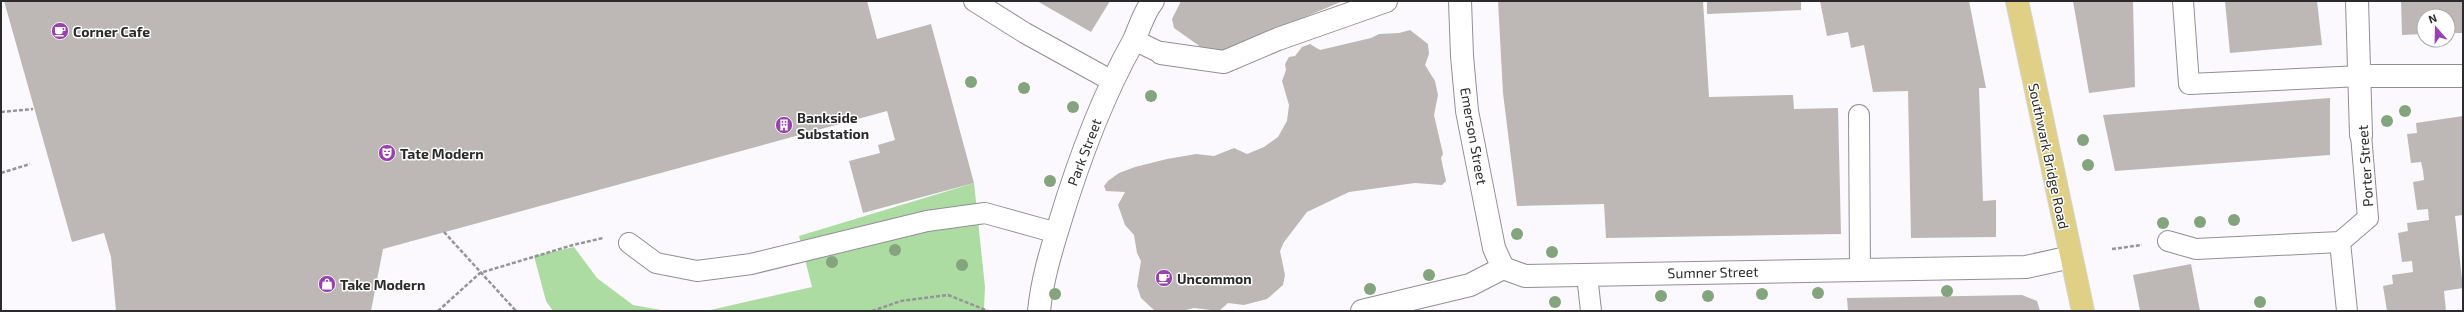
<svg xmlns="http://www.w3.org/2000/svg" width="2464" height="312" font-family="'Exo 2',sans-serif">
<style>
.green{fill:#acdca2}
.building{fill:#bdb8b5}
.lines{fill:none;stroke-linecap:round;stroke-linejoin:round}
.lane-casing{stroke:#918f94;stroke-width:22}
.street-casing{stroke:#918f94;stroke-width:24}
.primary-casing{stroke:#d5d4d5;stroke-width:24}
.path{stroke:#959497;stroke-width:2.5;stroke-dasharray:4 2;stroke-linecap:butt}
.lane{stroke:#fff;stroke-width:20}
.street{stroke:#fff;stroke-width:22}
.primary{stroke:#dfd085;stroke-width:22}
.tree{fill:#83a47c}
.labels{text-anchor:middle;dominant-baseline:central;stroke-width:3;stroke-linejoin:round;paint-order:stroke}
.poi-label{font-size:14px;font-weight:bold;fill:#2b2a2c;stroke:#fff;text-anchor:start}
.street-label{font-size:14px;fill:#2b2a2c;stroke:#fff}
</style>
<rect width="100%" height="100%" fill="#fbf9fe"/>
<g class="green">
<path d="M974,183L985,287L984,308L987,311H706L812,287L799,236Z"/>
<path d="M574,247L597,278L633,305L667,311H553L546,301L534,256Z"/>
</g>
<g class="building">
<path d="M4,1H867L877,39L931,24L974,183L863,213L849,161L880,153L878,145L895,140L887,111L383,249L371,311H116L111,257L104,233L72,242Z"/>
<path d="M1037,1H1110L1091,32Z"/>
<path d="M1181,1H1343L1220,53L1205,50L1174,28L1172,19Z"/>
<path d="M1498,1H1703L1709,97L1793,95L1794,109L1838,108L1841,234L1606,238L1604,204L1517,206L1503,93Z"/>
<path d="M1707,1H1801V10L1707,14Z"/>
<path d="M1820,1H1969L1986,88H1979L1983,201L1996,200V237L1911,238L1908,91L1873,92L1864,45L1851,48L1848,32L1827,36Z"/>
<path d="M2073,1H2133L2135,87L2089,93Z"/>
<path d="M2225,1H2317L2322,45L2230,53Z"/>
<path d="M2401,1H2463V33H2448V16H2424V34L2402,35Z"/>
<path d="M1410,30L1428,44L1429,54L1425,65L1435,81L1438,95L1434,115L1443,154L1441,158L1446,181L1442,185L1415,183L1349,192L1307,212L1284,242L1280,251L1285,275L1283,285L1267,299L1244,305L1228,303L1219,311L1194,308L1182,311H1155L1141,298L1137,286L1141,261L1137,253L1134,235L1125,225L1118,205L1125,192L1106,191L1104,186L1108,181L1119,173L1135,167L1167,159L1196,154L1214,156L1234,148L1247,154L1264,147L1278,137L1287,121L1289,105L1282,81L1286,70L1285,64L1289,57L1295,56L1302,47L1310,44L1320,50L1371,38L1379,34L1399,33Z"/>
<path d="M2330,98V155L2115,171L2103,115Z"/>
<path d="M2463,116V215L2455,216L2463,288L2444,291L2446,311H2387L2383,286L2393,284L2392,275L2413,272L2412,261L2402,262L2398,233L2408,231L2407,223L2429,220L2428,209L2417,210L2413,182L2424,180L2423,171L2421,162L2411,163L2407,134L2417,133L2416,123Z"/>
<path d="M2191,264L2200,311H2140L2133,275Z"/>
<path d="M2022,295L2037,301L2040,311H1848L1847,298Z"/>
</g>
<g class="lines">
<defs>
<g id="lane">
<path d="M974,1L1025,33L1112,81"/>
<path d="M2183,1L2189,84L2361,76"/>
<path d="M1134,40L1161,53"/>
<path d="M1859,115L1860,270"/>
<path d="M2168,241L2196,249L2340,242L2368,218L2361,135"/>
<path d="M2340,242L2347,311"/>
<path d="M629,243L656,263L697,271L751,264L927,221L985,213L1057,233"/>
<path d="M1587,275L1591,311"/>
</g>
<g id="street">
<path d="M1460,1L1462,56L1467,111L1494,248L1503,268"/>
<path d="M2357,1L2361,135"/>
<path d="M1161,53L1224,62L1278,39L1386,1"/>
<path d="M2361,76H2463"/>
<path d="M1039,311C1042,281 1050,254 1059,225C1078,162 1101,99 1133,42C1140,28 1143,13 1153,1"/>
<path d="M1362,311L1470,285L1503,268L1525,276L2026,267L2071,257"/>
</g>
<path id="primary" d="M2017,1L2083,311"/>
</defs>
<use href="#lane" class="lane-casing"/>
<use href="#street" class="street-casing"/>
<use href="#primary" class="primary-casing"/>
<g class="path">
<path d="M1,112L33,109"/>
<path d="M1,173L30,164"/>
<path d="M444,232L516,311"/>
<path d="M2112,249L2142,245"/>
<path d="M438,311L480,273L573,245L603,238"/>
<path d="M872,311L901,301L948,295L988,311"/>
</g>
<use href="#lane" class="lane"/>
<use href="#street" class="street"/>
<use href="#primary" class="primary"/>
</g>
<g class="tree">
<circle cx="971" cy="82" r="6"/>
<circle cx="1024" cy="88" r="6"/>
<circle cx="1151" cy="96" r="6"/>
<circle cx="1073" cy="107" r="6"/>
<circle cx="2405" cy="111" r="6"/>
<circle cx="2387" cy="121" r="6"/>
<circle cx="2083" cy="140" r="6"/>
<circle cx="2088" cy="165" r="6"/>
<circle cx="1050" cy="181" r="6"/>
<circle cx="2234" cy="220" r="6"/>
<circle cx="2200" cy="222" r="6"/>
<circle cx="2163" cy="223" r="6"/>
<circle cx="1517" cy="234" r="6"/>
<circle cx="895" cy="250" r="6"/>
<circle cx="1552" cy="252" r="6"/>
<circle cx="832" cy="262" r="6"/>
<circle cx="962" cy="265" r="6"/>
<circle cx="1429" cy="275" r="6"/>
<circle cx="1370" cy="289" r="6"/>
<circle cx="1947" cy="291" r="6"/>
<circle cx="1818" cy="293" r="6"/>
<circle cx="1055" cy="294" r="6"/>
<circle cx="1762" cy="294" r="6"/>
<circle cx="1661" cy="296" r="6"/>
<circle cx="1708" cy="296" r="6"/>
<circle cx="1555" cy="302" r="6"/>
<circle cx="2260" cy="302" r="6"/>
</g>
<defs>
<symbol id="cafe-disc" viewBox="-11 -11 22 22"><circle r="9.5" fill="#9942af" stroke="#fff"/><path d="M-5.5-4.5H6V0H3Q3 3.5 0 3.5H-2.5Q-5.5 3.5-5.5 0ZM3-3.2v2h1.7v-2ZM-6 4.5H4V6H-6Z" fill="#fff"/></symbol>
<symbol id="building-disc" viewBox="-11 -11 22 22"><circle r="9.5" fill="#9942af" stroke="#fff"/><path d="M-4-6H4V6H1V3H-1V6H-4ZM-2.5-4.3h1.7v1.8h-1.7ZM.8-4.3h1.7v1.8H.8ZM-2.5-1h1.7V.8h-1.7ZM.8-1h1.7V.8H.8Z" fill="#fff"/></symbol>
<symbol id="theatre-disc" viewBox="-11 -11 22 22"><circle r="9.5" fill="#9942af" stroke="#fff"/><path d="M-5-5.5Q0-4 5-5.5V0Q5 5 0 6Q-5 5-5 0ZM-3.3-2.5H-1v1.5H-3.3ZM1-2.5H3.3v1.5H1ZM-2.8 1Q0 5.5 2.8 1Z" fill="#fff"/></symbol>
<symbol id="shop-disc" viewBox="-11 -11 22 22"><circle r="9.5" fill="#9942af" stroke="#fff"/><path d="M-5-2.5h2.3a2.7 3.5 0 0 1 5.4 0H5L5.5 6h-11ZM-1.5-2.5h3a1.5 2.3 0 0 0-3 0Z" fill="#fff"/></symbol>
</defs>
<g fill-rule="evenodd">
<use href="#cafe-disc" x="50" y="21" width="20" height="20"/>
<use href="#building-disc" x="774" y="115" width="20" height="20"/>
<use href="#theatre-disc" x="377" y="143" width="20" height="20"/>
<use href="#cafe-disc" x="1154" y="268" width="20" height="20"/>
<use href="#shop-disc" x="317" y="274" width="20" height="20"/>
</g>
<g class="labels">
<g class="poi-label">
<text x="73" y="31">Corner Cafe</text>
<text x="797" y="117">Bankside<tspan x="797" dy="16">Substation</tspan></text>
<text x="400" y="153">Tate Modern</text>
<text x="1177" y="278">Uncommon</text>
<text x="340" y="284">Take Modern</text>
</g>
<g class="street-label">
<text transform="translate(1474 136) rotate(80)">Emerson Street</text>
<text transform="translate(1084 152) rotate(-69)">Park Street</text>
<text transform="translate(2049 156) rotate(78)">Southwark Bridge Road</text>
<text transform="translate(2365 166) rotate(-94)">Porter Street</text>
<text transform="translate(1713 272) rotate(-1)">Sumner Street</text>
</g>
</g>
<rect width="2464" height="312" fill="none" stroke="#2b2a2c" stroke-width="4"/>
<g transform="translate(2436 28) rotate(340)"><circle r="19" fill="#ffffff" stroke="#aaaaab"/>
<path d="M0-3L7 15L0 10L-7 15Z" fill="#9942af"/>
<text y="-6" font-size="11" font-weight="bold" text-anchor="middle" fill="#2b2a2c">N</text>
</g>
</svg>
